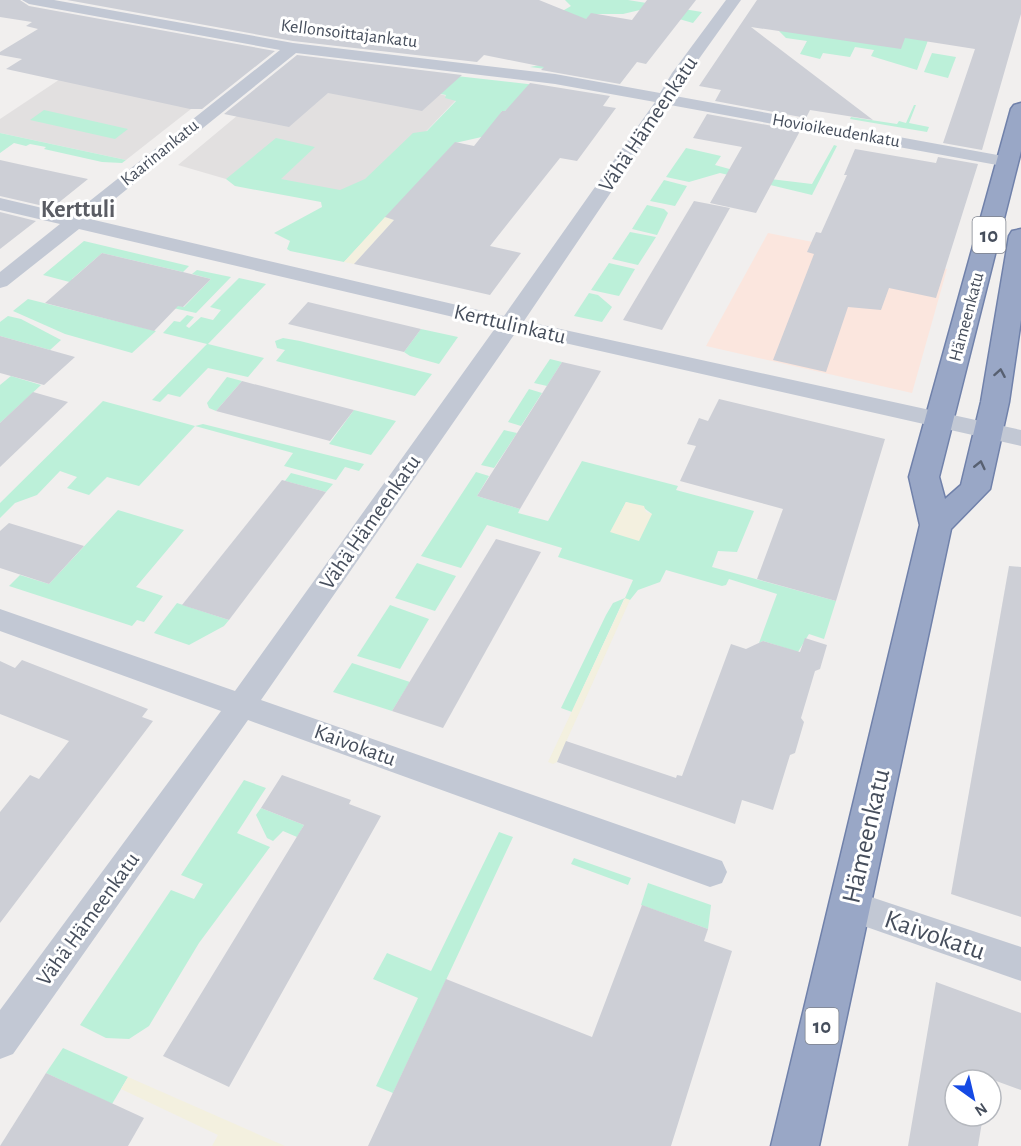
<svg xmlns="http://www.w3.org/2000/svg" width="1021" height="1146" font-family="'Alegreya Sans',sans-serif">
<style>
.education{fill:#e2e0e0}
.medical{fill:#fbe6de}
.green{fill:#bcf0d9;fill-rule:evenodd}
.sand{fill:#f3f0df}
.building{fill:#cdcfd6}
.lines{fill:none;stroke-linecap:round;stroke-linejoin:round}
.trunk-casing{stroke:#7081aa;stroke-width:3}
.minor{fill:#c2c8d4;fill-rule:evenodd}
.trunk{fill:#99a7c6;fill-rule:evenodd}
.oneway{stroke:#576071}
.labels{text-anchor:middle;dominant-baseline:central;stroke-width:6;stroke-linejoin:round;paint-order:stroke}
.far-street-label{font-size:18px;fill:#464e5c;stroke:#fff}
.shield{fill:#fff;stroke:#7e838d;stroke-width:1.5}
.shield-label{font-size:21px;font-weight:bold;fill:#464e5c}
.street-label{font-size:22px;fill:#464e5c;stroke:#fff}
.far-district-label{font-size:24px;font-weight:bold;fill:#5b5d64;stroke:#fff}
.near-street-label{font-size:27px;fill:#464e5c;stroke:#fff}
</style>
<rect width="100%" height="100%" fill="#f1efee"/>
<g class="education">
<path d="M134,30L261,54L126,160L0,133V119Z"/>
<path d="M304,60L447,96L445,97L456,100L371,189L321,199L226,179L178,165Z"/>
</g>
<path class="medical" d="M768,233L947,269L912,393L706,346Z"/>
<g class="green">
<path d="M565,0H628L702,12L693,23L644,9L623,14H591L544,64L554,70L530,67L540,65L559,13L571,6Z"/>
<path d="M937,16L917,70L871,56L874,50L855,47L850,57L823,53L820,59L800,54L807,41L786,38L779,31L784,26Z"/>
<path d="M932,53L956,57L948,78L924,72Z"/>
<path d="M394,69L536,85L505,111H502L486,136L455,143L344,262L290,251L287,249L290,241L274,233L322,207L321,202L235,186L226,179L276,138L315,147L281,179L340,190L365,179L413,133L427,131L456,101L445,98L446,95L378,82Z"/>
<path d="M914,105H916L909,123L929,127L927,132L850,119L851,117L897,124L899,121L906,123Z"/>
<path d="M44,110L128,129L115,139L30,120Z"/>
<path d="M0,133L126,160L122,163L102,162L44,149L46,147L30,144L26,146L14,143L0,153Z"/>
<path d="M834,145L837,146L812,195L720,173L689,182L666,177L686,148L721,156L715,165L762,178L812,184Z"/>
<path d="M664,180L687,186L675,206L650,201Z"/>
<path d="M647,205L664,209L668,213L657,235L632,229Z"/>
<path d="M630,232L656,237L638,265L612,259Z"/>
<path d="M84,241L189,266L183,272L102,253L72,279L96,289L43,275Z"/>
<path d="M609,263L635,269L619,296L591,290Z"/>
<path d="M197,270L231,277L196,313L145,302L155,300L184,307L211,279L192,274Z"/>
<path d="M239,278L266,284L208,344L264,358L248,377L208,368L180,397L168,394L160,402L152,400L207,344L163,333L174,321L180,322L187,315L194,317L186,326L189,328L201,317L213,320L221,310L210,307Z"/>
<path d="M589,293L598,295L612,307L602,322L574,316Z"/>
<path d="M28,299L156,331L132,353L65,334L13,311Z"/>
<path d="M8,316L21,319L61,340L50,350L0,336V322Z"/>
<path d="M421,329L458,337L439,364L410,356L404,352Z"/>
<path d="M283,338L300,341L432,374L415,396L276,361L285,350L277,348L275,341Z"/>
<path d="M550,359L562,362L547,386L534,383Z"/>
<path d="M11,376L41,385L0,423V385Z"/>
<path d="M227,377L242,381L216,411L209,408L207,403Z"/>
<path d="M529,389L542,393L521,426L508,422Z"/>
<path d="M103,401L195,426L203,424L364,464L359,471L345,467L336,480L284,466L293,453L195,426L139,486L107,477L89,495L67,488L77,477L60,471L37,495L15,503L0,518V503Z"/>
<path d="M354,410L396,421L371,455L329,444Z"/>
<path d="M504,430L517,433L494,468L481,465Z"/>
<path d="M582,461L678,486L676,490L754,511L737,552L718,551L712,567L836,601L824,639L809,634L798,652L763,641L759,643L777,594L729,579L726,585L722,586L666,570L660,582L638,590L630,600L624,599L572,712L561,708L606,615L613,603L625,598L633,580L558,557L562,548L487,525L461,568L421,556L476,472L489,476L477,496L520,509L518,513L548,521ZM626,502L644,508L652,514L611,532Z"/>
<path d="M291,473L333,484L326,492L285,481Z"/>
<path d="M118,510L184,530L136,587L163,596L144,622L137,620L132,626L9,586L20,575L49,584Z"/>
<path d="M417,563L456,576L435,611L395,598Z"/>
<path d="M177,603L229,620L224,626L189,645L154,633Z"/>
<path d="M390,605L429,619L400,669L357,656Z"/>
<path d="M352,663L410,682L392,711L333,692Z"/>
<path d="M244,780L266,788L237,833L270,847L199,943L149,1026L129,1039L106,1038L80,1025L171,890L194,899L203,884L181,875Z"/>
<path d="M261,808L304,825L297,837L283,831L273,841L267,838L256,815Z"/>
<path d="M499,832L513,837L393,1093L376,1086L418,998L373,979L387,953L431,971Z"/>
<path d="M574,858L631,878L628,885L571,864Z"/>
<path d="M648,883L711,905L708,929L641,905Z"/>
<path d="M63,1048L128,1077L112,1104L46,1073Z"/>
</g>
<g class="sand">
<path d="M385,217L394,220L354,264L344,262Z"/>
<path d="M626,502L644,506L646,512L652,514L639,541L610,532Z"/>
<path d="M625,598L630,600L557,762L553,764L548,762Z"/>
<path d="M128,1077L285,1146H212L218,1135L121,1089Z"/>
</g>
<g class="building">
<path d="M0,0H20L29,6L275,51L202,109H190L6,69L22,59L0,55V52L38,29L26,26L32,22L0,17Z"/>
<path d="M67,0H539L586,19L591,13L632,20L647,0H696L646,64L637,62L620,84L541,70L544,67L484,55L477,62L293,41Z"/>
<path d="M757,0H1021V14L982,150L943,143L975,49L905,38L901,49L751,27L873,120L810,110L806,118L715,101L721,90L699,86Z"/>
<path d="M297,55L462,75L422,111L328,93L289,127L224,114Z"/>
<path d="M530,83L610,96L603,106L616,108L577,161L560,158L490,246L521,253L490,295L354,264L394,220L385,217L455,142L474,146L502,111H505Z"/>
<path d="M707,114L800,131L756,213L710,203L742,147L693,138Z"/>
<path d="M855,149L936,163L938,157L978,164L936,298L889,288L881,310L848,307L826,372L773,360L814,254L807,252L816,232L821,233L847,175H844Z"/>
<path d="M0,160L18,164L88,179L52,208L0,196Z"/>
<path d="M694,201L730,208L662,330L623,320Z"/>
<path d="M0,212L36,221L0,249Z"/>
<path d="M102,253L187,273L211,279L183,307L178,306L154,331L45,303Z"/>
<path d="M308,302L421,329L404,352L288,324Z"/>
<path d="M0,336L75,357L44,385L0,373Z"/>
<path d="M562,362L601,371L520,509L477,496Z"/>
<path d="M242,381L354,410L330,441L216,411Z"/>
<path d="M33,392L68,402L0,467V423Z"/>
<path d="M719,399L885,439L836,601L757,579L783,509L680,481L696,446L687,444L699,418L708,421Z"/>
<path d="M282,480L326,492L229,620L182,605Z"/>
<path d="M9,523L84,546L49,584L0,568V531Z"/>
<path d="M496,539L541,552L443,728L392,711Z"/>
<path d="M1009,566L1021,567V917L951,894Z"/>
<path d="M805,638L827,645L820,669L815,671L801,718L804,722L795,753L790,755L773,810L742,800L735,824L557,762L566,741L676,778L677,775L682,776L731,644L746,649L763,641L800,652Z"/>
<path d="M22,660L148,709L142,717L153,721L0,923V812L30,775L39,779L69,741L0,714V661L15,668Z"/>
<path d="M282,775L351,800L349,804L381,816L229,1087L163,1056L304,825L261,808Z"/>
<path d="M642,905L708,929L704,941L732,951L671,1146H368L446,979L592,1037Z"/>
<path d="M936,982L1021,1013V1090L988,1078V1080H955V1116H983L978,1146H908Z"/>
<path d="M46,1073L144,1118L128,1146H0Z"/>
</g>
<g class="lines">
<defs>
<path id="trunk" d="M1021,103V151L939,477L945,499L961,485L981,402L1009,236L1012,231L1021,229V320L1009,402L990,489L951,529L819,1146H771L920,525L909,477L1011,109L1014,105Z"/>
</defs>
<use href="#trunk" class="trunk-casing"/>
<g class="minor">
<path d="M22,0H54L293,43L555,74L660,93L672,73L726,0H741L686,77L675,96L1014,158L1017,162L1008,167L670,105L524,321L1021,430V446L516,332L261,700L722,861L727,872L722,883L710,887L248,720L13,1054L0,1059V1010L221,711L0,631V609L235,691L496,327L79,229L7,286L0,288V272L60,224L0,210V198L72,215L280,50L29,4ZM296,53L555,84L655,102L504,316L90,219Z"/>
<path d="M850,890L1021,947V981L838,917L833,906L838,895Z"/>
</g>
<use href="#trunk" class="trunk"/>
</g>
<defs><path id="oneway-chevron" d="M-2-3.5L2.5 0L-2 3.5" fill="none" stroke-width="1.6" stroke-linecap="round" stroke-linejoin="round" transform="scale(1.5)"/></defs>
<g class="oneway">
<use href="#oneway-chevron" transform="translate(1000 373) rotate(-80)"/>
<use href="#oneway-chevron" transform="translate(980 465) rotate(-77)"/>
</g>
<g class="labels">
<g class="far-street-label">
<text transform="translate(349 34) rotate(7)">Kellonsoittajankatu</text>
<text transform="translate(836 131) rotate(10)">Hovioikeudenkatu</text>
<text transform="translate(160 153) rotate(-39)">Kaarinankatu</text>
<text transform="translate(967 317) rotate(-75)">Hämeenkatu</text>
</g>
<g class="shield">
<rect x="972.5" y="217" width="33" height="36" rx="4.5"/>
<rect x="805.5" y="1008" width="33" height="36" rx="4.5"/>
</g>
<g class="shield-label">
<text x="989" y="235">10</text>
<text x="822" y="1026">10</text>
</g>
<g class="street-label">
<text transform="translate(648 124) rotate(-56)">Vähä Hämeenkatu</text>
<text transform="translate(510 324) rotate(13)">Kerttulinkatu</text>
<text transform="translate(370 522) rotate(-55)">Vähä Hämeenkatu</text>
<text transform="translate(355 745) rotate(20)">Kaivokatu</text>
<text transform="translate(88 919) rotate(-54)">Vähä Hämeenkatu</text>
</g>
<g class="far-district-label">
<text x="78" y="210">Kerttuli</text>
</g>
<g class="near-street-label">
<text transform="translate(866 836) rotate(-77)">Hämeenkatu</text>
<text transform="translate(935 935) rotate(19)">Kaivokatu</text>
</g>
</g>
<g transform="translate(973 1098) rotate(146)"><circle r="28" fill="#ffffff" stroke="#b5b8be" stroke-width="1.5"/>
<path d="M0-4.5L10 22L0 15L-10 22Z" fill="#164ae4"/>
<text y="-9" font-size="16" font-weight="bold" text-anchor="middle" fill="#464e5c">N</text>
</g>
</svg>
